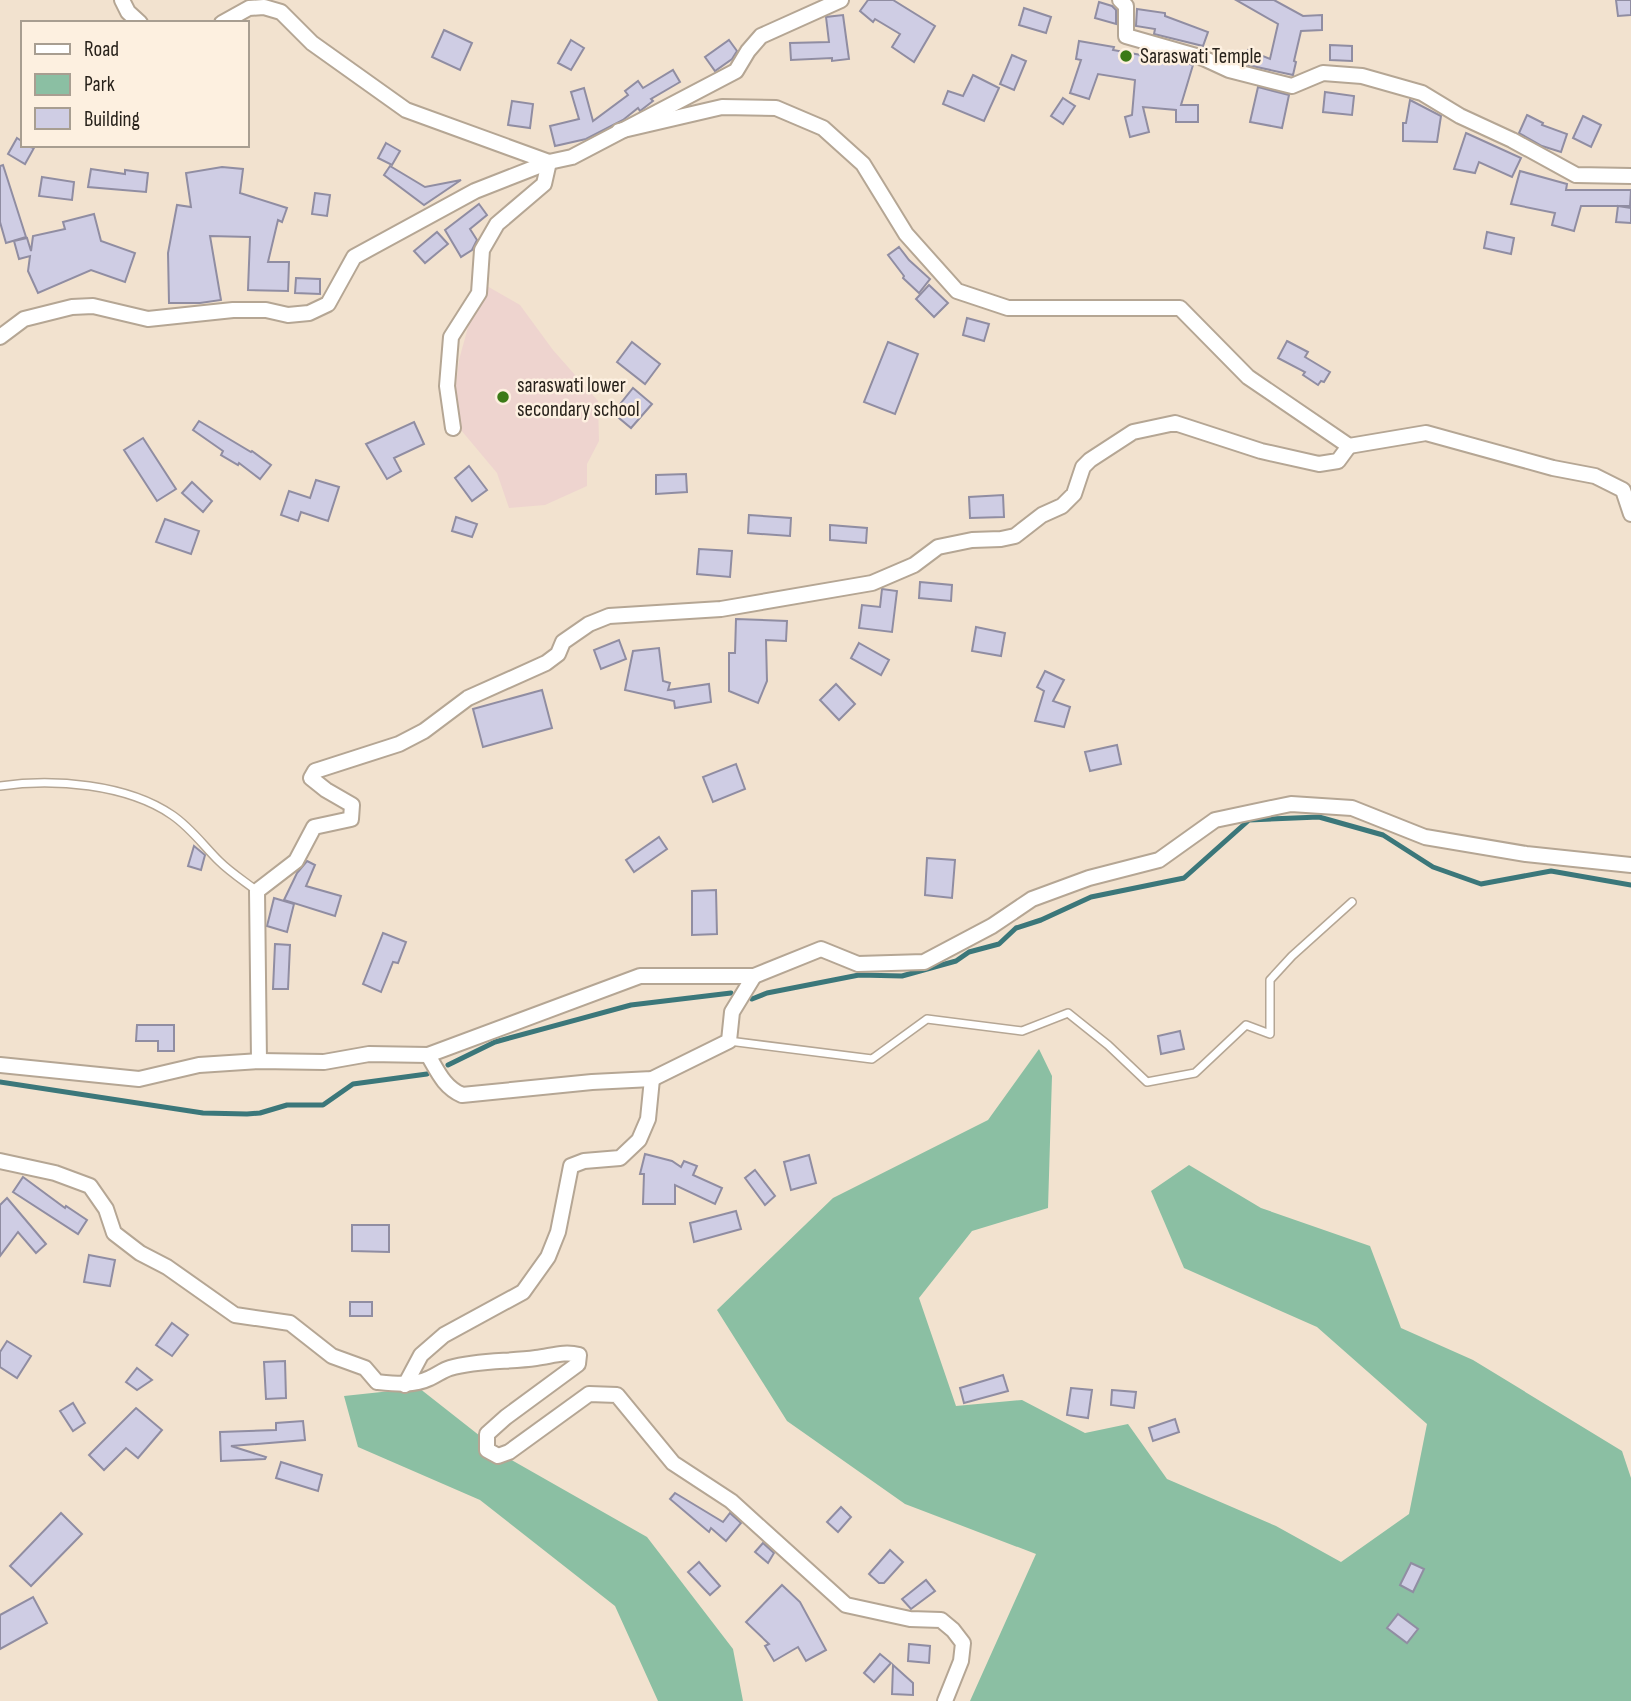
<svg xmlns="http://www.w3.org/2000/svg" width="1631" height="1701" font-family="'Sofia Sans Condensed',sans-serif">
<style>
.education{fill:#eed4cf}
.green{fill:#8bbfa3}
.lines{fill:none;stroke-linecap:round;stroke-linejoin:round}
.stream{stroke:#3b777a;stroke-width:5}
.building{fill:#cfcde4;stroke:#908da2;stroke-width:2}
.service-casing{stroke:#b5a694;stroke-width:10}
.minor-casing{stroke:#b5a694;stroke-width:18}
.service{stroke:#fff;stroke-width:7}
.minor{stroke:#fff;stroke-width:14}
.poi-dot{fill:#3b7a17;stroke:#fdf0e0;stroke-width:2.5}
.labels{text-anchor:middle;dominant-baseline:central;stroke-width:5;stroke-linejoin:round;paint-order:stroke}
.poi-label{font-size:21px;fill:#28221b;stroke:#fdf0e0;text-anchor:start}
</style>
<rect width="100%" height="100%" fill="#f2e2cf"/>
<path class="education" d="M487,286L520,305L553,350L598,401L599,441L587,464V486L545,505L509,508L497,473L461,430L454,401L459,360L473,309Z"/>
<g class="green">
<path d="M1039,1049L1052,1076L1048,1208L972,1231L919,1298L956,1406L1022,1400L1085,1433L1128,1424L1167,1479L1276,1526L1341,1562L1409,1514L1427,1424L1317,1327L1184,1268L1151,1191L1189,1165L1261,1208L1370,1246L1401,1328L1473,1360L1622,1451L1631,1478V1701H970L1036,1554L905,1504L787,1421L717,1310L833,1198L988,1120Z"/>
<path d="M419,1388L508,1458L647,1537L733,1649L743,1701H658L615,1606L480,1500L358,1447L344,1396Z"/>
</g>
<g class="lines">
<g class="stream">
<path d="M752,999L767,993L859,975L902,976L956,961L969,952L999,944L1016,928L1041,920L1091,897L1184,878L1249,820L1319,817L1383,835L1433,867L1481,884L1551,871L1631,885"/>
<path d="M448,1065L495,1042L631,1005L731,993"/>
<path d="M0,1082L203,1113L247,1114L260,1113L287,1105H323L353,1084L427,1074"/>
</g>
</g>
<g class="building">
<path d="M868,0H893L935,26L914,62L892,47L900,34L875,19L873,22L860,11Z"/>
<path d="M1236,0H1274L1303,16L1322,15V30L1301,31L1294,61L1296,62L1293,75L1243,64L1248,50L1270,59L1278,24Z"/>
<path d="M1616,0H1631V15L1618,16Z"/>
<path d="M1099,2L1112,6L1116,10V24L1095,18Z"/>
<path d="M1024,8L1051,17L1046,33L1019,25Z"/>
<path d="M1137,9L1165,13V16L1208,32L1203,46L1154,34L1155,29L1136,26Z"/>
<path d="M843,15L849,59L832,61V58L791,60L790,43L829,42L826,17Z"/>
<path d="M444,30L472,43L460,70L432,57Z"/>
<path d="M571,40L584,48L571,70L558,63Z"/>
<path d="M729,40L737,51L732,59L715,71L705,57Z"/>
<path d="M1079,41L1114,47L1113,50L1147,56L1148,52L1193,65L1181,105H1198V122H1176V110L1143,107L1149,132L1130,137L1125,117L1132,115L1135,80L1098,74L1089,99L1070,93L1081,60L1076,59Z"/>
<path d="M1330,45L1352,46V61L1330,60Z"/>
<path d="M1012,55L1026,61L1014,90L1000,84Z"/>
<path d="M673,70L680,82L651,99L653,101L640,111L638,108L623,120L586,139L555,146L550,126L579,119L571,92L584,88L593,121L628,95L625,91L638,81L643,88Z"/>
<path d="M973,75L999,88L984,121L943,104L948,91L963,96Z"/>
<path d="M1258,87L1289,95L1282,128L1250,122Z"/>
<path d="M1325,92L1354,96L1352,115L1323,112Z"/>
<path d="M1063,98L1075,106L1063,124L1051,116Z"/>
<path d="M1410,100L1441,116L1437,142L1403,141V123H1406Z"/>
<path d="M512,101L533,104L530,128L508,125Z"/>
<path d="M1527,115L1543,123L1542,125L1567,134L1561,152L1542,146L1519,133Z"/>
<path d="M1583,116L1601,125L1591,147L1573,138Z"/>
<path d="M1466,133L1521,158L1512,177L1479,162L1475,173L1454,169Z"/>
<path d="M17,138L23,142V145L34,148L25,164L8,154Z"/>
<path d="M386,143L400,151L392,165L378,158Z"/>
<path d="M3,165L26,237L6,243L0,222V166Z"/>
<path d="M390,166L425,187L461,180L424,205L384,175Z"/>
<path d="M222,167L243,169L240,193L287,208L282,222L278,220L268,262H289L288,291L248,290L250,237L210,236L221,300L200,303H169L168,253L177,205L191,207L186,173Z"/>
<path d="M91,169L125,174V170L148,173L146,192L88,187Z"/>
<path d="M1520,171L1567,184L1566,190H1631L1630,206H1581L1574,231L1552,225L1555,213L1511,204Z"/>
<path d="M42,177L74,182L72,200L39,196Z"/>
<path d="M315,193L330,195L327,216L312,214Z"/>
<path d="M479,204L487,215L470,229L477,240L472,250L461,257L445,230Z"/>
<path d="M1618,206L1631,208V223L1616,222Z"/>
<path d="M94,214L101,241L135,253L125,282L91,270L38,293L28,271L30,256L19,259L14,241L27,238L31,251L33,236L65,229L63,222Z"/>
<path d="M437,232L448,244L425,263L414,251Z"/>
<path d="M1487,232L1514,238L1511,254L1484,248Z"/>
<path d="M899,247L909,260L930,279L919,293L903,278L904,276L888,255Z"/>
<path d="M296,278L320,279V294L295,293Z"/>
<path d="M929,285L948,303L934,317L916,299Z"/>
<path d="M967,318L989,324L984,341L963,335Z"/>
<path d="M1287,341L1308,352L1305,357L1330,372L1324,382L1321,381L1318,385L1303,375L1305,372L1278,358Z"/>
<path d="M632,342L660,364L645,384L617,362Z"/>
<path d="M888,342L918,354L895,414L864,402Z"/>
<path d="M633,388L652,404L631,428L613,413Z"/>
<path d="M199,421L251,452L252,451L271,465L260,479L239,463L238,465L221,455L223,451L193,430Z"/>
<path d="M414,422L424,444L394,458L401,471L387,479L366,444Z"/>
<path d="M143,438L176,489L157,501L124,450Z"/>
<path d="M469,466L487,490L472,501L455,478Z"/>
<path d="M686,474L687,492L656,494V475Z"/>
<path d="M316,480L339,487L328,521L301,512L298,521L281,515L289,491L310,498Z"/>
<path d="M192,482L212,501L203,512L182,493Z"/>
<path d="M1003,495L1004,517L970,518L969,497Z"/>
<path d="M749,515L791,518L790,536L748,533Z"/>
<path d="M456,517L477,524L472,537L452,531Z"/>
<path d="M165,519L199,531L191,554L156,542Z"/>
<path d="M830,525L867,528L866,543L830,540Z"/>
<path d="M699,549L732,551L730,577L697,574Z"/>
<path d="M920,582L952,585L951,601L919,598Z"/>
<path d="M882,589L897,591L892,632L859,628L862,605L880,607Z"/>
<path d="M736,619L787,621L786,641L766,640L767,681L758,703L729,691V653H735Z"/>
<path d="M976,627L1005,633L1001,656L972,651Z"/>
<path d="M619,640L626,659L601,669L594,650Z"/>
<path d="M859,643L889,660L881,675L851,658Z"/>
<path d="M659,648L663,681L670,683L668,690L709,684L711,702L675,708L674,701L625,690L633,651Z"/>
<path d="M1045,671L1064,680L1053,701L1070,707L1064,727L1035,721L1044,691L1037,687Z"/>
<path d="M836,684L855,704L839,720L820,700Z"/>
<path d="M542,690L552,728L483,747L473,709Z"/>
<path d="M1117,745L1121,764L1090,771L1085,752Z"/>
<path d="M736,764L745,789L713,802L703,777Z"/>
<path d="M659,837L667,849L634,872L626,860Z"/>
<path d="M194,846L205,855L201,870L188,866Z"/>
<path d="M927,858L955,860L952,898L925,895Z"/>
<path d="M307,861L315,865L306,886L341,896L335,916L284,900L297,873Z"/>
<path d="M716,890L717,934L692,935V891Z"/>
<path d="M274,898L294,904L287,932L267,926Z"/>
<path d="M383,933L406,942L398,963L393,962L381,992L363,984Z"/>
<path d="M275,944L290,945L288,989H273Z"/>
<path d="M137,1025H174V1051H158V1041H136Z"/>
<path d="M1180,1031L1184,1049L1161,1054L1158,1036Z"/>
<path d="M645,1154L672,1161L681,1167L684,1161L697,1166L693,1175L722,1188L715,1204L675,1185V1204H643L644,1174H640Z"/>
<path d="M809,1155L816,1183L791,1190L784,1162Z"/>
<path d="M755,1170L775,1196L765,1205L745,1178Z"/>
<path d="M23,1177L65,1208L66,1206L87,1220L78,1234L13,1192Z"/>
<path d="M7,1198L46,1244L36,1253L18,1232L0,1256V1205Z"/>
<path d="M736,1211L741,1229L694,1242L690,1223Z"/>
<path d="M352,1225H389V1252L352,1251Z"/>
<path d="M89,1255L115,1260L110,1286L84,1282Z"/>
<rect x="350" y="1302" width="22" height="14"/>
<path d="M172,1323L188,1335L172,1356L156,1345Z"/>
<path d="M7,1341L31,1356L17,1378L0,1367V1352Z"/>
<path d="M285,1361L286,1398L266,1399L264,1362Z"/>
<path d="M137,1368L152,1380L137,1390L126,1382Z"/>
<path d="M1003,1375L1008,1391L964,1403L960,1388Z"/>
<path d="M1071,1388L1092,1390L1088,1418L1067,1415Z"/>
<path d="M1112,1390L1136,1392L1134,1408L1111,1405Z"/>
<path d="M73,1403L85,1423L73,1431L60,1411Z"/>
<path d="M136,1408L162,1430L138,1458L126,1448L104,1470L89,1455Z"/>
<path d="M1175,1419L1179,1432L1153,1441L1149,1428Z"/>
<path d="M303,1421L305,1440L231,1446L266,1457L265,1459L221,1461L220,1432L276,1430V1423Z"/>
<path d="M281,1462L322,1475L318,1491L276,1478Z"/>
<path d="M675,1493L723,1522L730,1513L741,1523L726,1541L711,1528L709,1532L670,1499Z"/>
<path d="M841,1507L851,1517L838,1532L827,1522Z"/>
<path d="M61,1513L82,1534L31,1586L10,1566Z"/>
<path d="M763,1543L774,1553L768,1563L755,1552Z"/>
<path d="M890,1550L903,1562L884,1583H879L869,1574Z"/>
<path d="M699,1562L720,1586L710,1595L688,1572Z"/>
<path d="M1411,1563L1424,1569L1413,1592L1400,1585Z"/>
<path d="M926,1580L935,1591L911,1609L902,1599Z"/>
<path d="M782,1585L800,1602L826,1650L806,1661L798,1647L774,1661L765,1646L769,1644L746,1622Z"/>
<path d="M33,1597L47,1623L0,1649V1615Z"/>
<path d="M1398,1614L1418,1629L1407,1643L1387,1628Z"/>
<path d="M909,1644L930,1646L929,1663L908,1661Z"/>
<path d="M880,1654L891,1663L874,1682L864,1673Z"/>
<path d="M893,1665L913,1683V1695L892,1694Z"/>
</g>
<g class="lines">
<defs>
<g id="service">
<path d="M0,786C53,778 127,784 172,815C190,827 204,846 219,861C230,872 244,881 257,891"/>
<path d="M729,1041L872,1059L927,1019L1022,1031L1068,1013L1108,1045L1147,1082L1195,1073L1246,1025L1270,1034V980L1292,956L1352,902"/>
</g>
<g id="minor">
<path d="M122,0L128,12L140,23"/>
<path d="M1120,0L1126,6V36L1203,58L1229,70L1292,86L1323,73L1362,76L1422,93L1460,116L1512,140L1576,175L1631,176"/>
<path d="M222,23L249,8L264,7L281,12L312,43L406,110L549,162L544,184L497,224L482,250L479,293L451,337L447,386L453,428"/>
<path d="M619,131L722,107L776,108L823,128L863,164L906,234L957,291L1008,308H1180L1248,377L1349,446L1426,433L1553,468L1595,476L1623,490L1631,514"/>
<path d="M0,337L24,319L72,307L93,306L148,319L233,310H266L288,315L309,313L328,304L354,257L475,191L549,162L572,157L736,71L748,51L761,36L841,0"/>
<path d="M428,1055C438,1072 444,1087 462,1095L592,1082L652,1079L729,1041L732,1012L754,976"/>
<path d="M259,1061L257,891L296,861L314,827L351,819L352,805L326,790L311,778L315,771L399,744L424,731L468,698L546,663L558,654L563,642L589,624L609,616L721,609L872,583L914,565L938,547L972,540L1001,539L1015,536L1042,515L1062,506L1074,494L1083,467L1090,460L1133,432L1175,423L1261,451L1319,464L1338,461L1349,446"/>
<path d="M0,1065L139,1079L199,1065L259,1061L324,1062L369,1054L428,1055L640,976H754L821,949L858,964L924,962L992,926L1032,899L1089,878L1159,860L1215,820L1291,804L1352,808L1425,837L1526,854L1631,865"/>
<path d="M0,1161L55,1173L90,1186L106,1209L114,1233L140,1253L167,1267L235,1315L290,1323L332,1356L365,1368L377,1382C396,1384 413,1386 430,1378C437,1375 443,1370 450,1368C478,1360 508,1362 536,1358C552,1356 564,1351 579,1355L578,1364L506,1417L487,1434V1450L498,1456L509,1452L589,1394L617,1395L673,1463L731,1501L846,1605L910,1619L941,1620L953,1630L963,1643L961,1661L945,1701"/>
<path d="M405,1385L421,1355L444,1335L523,1292L548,1257L558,1232L571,1166L584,1161L620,1158L639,1140L648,1119L652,1079"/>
</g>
</defs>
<use href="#service" class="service-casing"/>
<use href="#minor" class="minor-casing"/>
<use href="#service" class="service"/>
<use href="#minor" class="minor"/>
</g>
<g class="poi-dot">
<circle cx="1126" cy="56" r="7"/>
<circle cx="503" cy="397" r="7"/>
</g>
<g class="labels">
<g class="poi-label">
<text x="1140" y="56">Saraswati Temple</text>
<text x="517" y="385">saraswati lower<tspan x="517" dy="24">secondary school</tspan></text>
</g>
</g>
<rect x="21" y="21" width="228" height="126" fill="#fdf0e0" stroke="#a89e91" stroke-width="2"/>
<rect x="35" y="44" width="35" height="10" fill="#ffffff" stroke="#a89e91" stroke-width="2"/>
<text x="84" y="56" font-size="21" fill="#28221b">Road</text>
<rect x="35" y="74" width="35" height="21" fill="#8bbfa3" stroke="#a89e91" stroke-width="2"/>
<text x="84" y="91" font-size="21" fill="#28221b">Park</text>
<rect x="35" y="108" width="35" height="21" fill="#cfcde4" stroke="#a89e91" stroke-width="2"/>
<text x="84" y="126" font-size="21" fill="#28221b">Building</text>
</svg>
